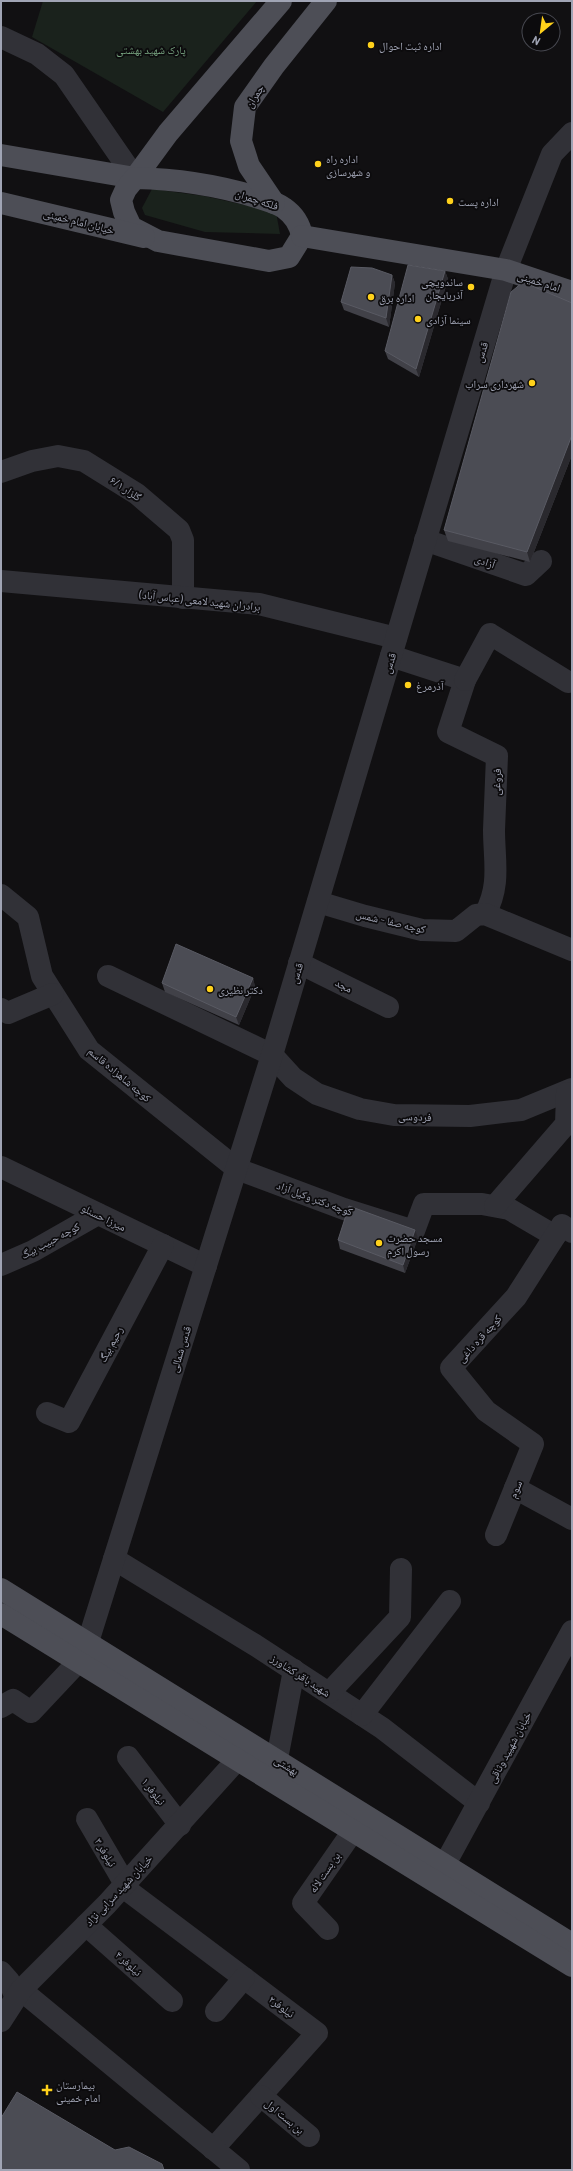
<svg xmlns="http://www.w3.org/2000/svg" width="573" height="2171" font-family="Barlow,'Noto Naskh Arabic',sans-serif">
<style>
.green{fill:#1a221c}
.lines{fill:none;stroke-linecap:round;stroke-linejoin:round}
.minor{stroke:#313137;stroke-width:22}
.major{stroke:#4d4e56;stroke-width:22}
.wall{fill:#414148}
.shaded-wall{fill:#2a292e}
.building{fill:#4b4c54;stroke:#595a63}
.poi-dot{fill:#ffd11b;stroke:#0c0b0d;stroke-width:1.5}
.labels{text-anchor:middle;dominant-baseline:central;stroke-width:3.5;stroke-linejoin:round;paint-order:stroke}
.poi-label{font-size:11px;fill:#a0a4b4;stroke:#0c0b0d;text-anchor:start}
.park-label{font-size:11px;fill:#75a17e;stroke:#0c0b0d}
.street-label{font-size:11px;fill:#a0a4b4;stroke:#0c0b0d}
</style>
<rect width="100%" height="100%" fill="#111012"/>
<g class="green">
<path d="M43,1H257L163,112L32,37Z"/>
<path d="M152,189L204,196L276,212L280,234L205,232L145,215L142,208Z"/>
</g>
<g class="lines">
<g class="minor">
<path d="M1,37L37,54L64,75L135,178"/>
<path d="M1,472L32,461L58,456L84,461L137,494L179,530L183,540V598"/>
<path d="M425,540L526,575L541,561"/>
<path d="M1,581L259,604L396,638"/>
<path d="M391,656L465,680L448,732L497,756C496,780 495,805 494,830C494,860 501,885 485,914"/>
<path d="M465,680L490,634L568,682"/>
<path d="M1,895L28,917L42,976L89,1050L237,1169L344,1209L414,1231L424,1204H482L509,1209L555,1236"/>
<path d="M318,902L365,916L422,930L456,931L476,915L485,914L572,950"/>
<path d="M299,963L388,1007"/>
<path d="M108,976L272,1055L293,1078L317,1094L360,1109L394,1115L470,1116L521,1110L572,1089"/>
<path d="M1,1009L8,1013L53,994"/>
<path d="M1,1167L206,1266"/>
<path d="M495,1206L566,1124L567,1093"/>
<path d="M1,1265L33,1251L98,1214"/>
<path d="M47,1413L69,1422L163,1245"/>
<path d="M515,1488L572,1519"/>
<path d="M496,1535L533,1444L486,1411L451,1368L516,1297L562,1225L572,1232"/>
<path d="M114,1559L255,1645L382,1728L479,1803"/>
<path d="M329,1693L400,1617L401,1569"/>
<path d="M1,1707L13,1700L31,1712L78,1662L88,1642L272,1055L506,270L552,154L572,133"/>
<path d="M362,1715L450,1601"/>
<path d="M128,1757L180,1825"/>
<path d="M277,1759L294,1670"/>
<path d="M87,1819L125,1884"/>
<path d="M445,1864L572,1631"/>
<path d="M123,1887L317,2033L213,2149"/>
<path d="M86,1925L172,2001"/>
<path d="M328,1929L303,1903L353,1831"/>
<path d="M1,1972L9,1981L16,1998"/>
<path d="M21,1990L239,2170"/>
<path d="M216,2011L244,1978"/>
<path d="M1,2021L21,1990L107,1904L237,1760"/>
<path d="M261,2096L309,2136"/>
</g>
<g class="major">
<path d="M1,155L135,178L168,133L281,1"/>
<path d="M135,178C176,179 217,185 256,197C265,200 276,202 284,208C294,215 300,225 302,236L289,257L269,261L158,241L131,227L124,212L121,200L126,189Z"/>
<path d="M1,203L144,237"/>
<path d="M274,203L249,166L241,141L245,107L274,66L326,1"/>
<path d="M302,236L506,270L572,292"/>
<path d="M1,1589L572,1944"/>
<path d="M1,1614L572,1966"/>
</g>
</g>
<g class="wall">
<path d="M445,271L448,279L419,377L388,359L385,351Z"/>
<path d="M392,275L395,283L389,327L344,310L341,302Z"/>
<path d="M572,303V455L530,562L448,541L444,530Z"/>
<path d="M253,978L255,987L239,1025L165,992L162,983Z"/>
<path d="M418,1238L405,1273L340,1249L338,1240Z"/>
</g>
<g class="shaded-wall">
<path d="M445,271L448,279L419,377L416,369Z"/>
<path d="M392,275L395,283L389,327L386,318Z"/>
<path d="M572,435V455L530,562L527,552Z"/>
<path d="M253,978L255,987L239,1025L236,1017Z"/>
<path d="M415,1230L418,1238L405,1273L403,1265Z"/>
</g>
<g class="building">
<path d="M408,265L445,271L416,369L385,351Z"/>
<path d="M351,267L372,268L392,275L386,318L341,302Z"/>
<path d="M523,282L572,303V435L527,552L444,530L511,292Z"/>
<path d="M176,944L253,978L236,1017L162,983Z"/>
<path d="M349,1206L415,1230L403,1265L338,1240Z"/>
<path d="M17,2092L115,2150L129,2147L162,2164L164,2170H1V2118Z"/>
</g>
<g class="poi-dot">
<circle cx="371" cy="45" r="4"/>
<circle cx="318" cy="164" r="4"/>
<circle cx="450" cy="201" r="4"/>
<circle cx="471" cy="287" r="4"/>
<circle cx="371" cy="297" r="4"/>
<circle cx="418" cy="319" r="4"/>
<circle cx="532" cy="383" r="4"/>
<circle cx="408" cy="685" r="4"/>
<circle cx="210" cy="989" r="4"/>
<circle cx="379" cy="1243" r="4"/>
<path d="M45 2084h4v4h4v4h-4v4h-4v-4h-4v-4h4z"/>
</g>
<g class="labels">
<g class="poi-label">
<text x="379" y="45">اداره ثبت احوال</text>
<text x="326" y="158">اداره راه<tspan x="326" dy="13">و شهرسازی</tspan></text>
<text x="458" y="201">اداره پست</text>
<text x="463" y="281" text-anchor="end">ساندویچی<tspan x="463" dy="13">آذربایجان</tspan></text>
<text x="379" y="297">اداره برق</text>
<text x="426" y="319">سینما آزادی</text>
<text x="524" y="383" text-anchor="end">شهرداری سراب</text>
<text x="416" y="685">آذرمرغ</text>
<text x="218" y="989">دکتر نظیری</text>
<text x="387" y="1237">مسجد حضرت<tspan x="387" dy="13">رسول اکرم</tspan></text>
<text x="56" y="2084">بیمارستان<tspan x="56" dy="13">امام خمینی</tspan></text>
</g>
<g class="park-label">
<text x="151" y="49">پارک شهید بهشتی</text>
</g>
<g class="street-label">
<text transform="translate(254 96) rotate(-58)">چمران</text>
<text transform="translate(257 199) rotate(18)">فلکه چمران</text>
<text transform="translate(79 221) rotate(14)">خیابان امام خمینی</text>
<text transform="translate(539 281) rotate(18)">امام خمینی</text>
<text transform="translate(481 352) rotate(-73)">قدس</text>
<text transform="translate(126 488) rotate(34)">گلزار ۶/۱</text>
<text transform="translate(485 561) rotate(19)">آزادی</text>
<text transform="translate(200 600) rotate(6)">برادران شهید لامعی (عباس آباد)</text>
<text transform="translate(389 663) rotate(-73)">قدس</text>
<text transform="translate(496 782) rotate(-88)">فروغی</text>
<text transform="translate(391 921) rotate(13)">کوچه صفا - شمس</text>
<text transform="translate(296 973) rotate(-73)">قدس</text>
<text transform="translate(344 985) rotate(27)">مجد</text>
<text transform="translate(120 1074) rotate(40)">کوچه شاهزاده قاسم</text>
<text transform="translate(415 1116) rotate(2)">فردوسی</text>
<text transform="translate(315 1198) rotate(20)">کوچه دکتر وکیل آزاد</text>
<text transform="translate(104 1217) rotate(26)">میرزا حسنلو</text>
<text transform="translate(50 1240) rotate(-28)">کوچه حبیب بیگ</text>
<text transform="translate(479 1338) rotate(-48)">کوچه قره داغی</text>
<text transform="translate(110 1344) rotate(-62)">رحیم بیگ</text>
<text transform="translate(180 1349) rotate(-73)">قدس شمالی</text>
<text transform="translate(515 1489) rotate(-68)">سوم</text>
<text transform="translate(301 1675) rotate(33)">شهید باقر کشاورز</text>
<text transform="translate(509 1747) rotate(-62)">خیابان شهیید وثاقی</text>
<text transform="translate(287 1765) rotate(32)">بهشتی</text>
<text transform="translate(154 1791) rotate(52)">نیلوفر ۱</text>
<text transform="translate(106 1852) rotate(59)">نیلوفر ۳</text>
<text transform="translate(324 1872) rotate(-56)">بن بست لاله</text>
<text transform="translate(118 1890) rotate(-47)">خیابان شهید سرابی نژاد</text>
<text transform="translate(129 1963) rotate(42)">نیلوفر ۴</text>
<text transform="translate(282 2006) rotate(37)">نیلوفر۲</text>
<text transform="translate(285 2116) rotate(40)">بن بست اول</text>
</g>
</g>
<rect width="573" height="2171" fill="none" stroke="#a0a4b4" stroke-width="4"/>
<g transform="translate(541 32) rotate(209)"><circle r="19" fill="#0c0b0d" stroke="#474850"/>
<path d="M0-3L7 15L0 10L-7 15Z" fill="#ffd11b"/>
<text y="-6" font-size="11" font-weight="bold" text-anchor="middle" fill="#a0a4b4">N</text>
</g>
</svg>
